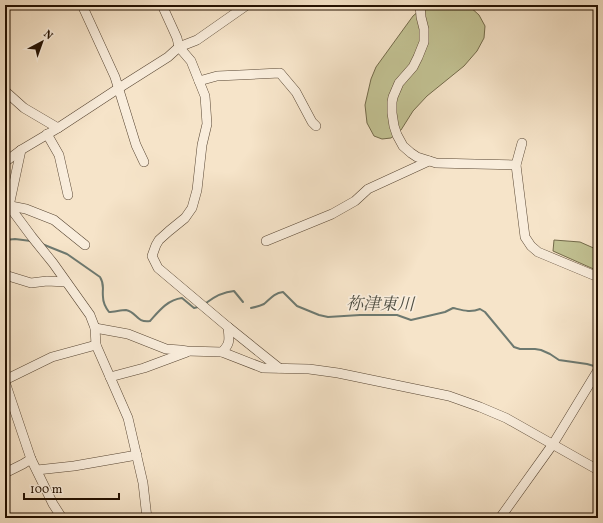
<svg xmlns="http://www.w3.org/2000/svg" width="603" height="523" font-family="Vollkorn,'Noto Serif JP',serif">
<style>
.green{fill:#c2c293;stroke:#736a4a}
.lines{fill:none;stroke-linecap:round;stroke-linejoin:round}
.stream{stroke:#6d7970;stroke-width:2}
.minor-casing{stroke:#584633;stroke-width:10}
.minor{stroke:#f9eddc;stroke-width:9}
.labels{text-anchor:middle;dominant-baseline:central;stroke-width:3.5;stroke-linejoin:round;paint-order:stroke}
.water-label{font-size:17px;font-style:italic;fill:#4e4e42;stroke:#f9eddc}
</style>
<rect width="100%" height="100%" fill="#f6e4c9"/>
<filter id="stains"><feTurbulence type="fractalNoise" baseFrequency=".005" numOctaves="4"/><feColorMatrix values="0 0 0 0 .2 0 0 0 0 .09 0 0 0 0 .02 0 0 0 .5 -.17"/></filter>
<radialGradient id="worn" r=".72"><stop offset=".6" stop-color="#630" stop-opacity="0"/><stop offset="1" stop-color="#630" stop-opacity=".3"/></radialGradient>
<g class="green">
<path d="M426,5H468L479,15L485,26L484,38L477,51L464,66L427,96L413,111L401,130L391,138L382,139L374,136L367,123L365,105L371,79L376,67L413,16Z"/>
<path d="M554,240L580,242L598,250V271L553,251Z"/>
</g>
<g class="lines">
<g class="stream">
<path d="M5,240L15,239L31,241"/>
<path d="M42,244L67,254L100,277C105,285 102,288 103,297C103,302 106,308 109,312C114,312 121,310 126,310C137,312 136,323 150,321C159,311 167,300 182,298L194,308L198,307"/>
<path d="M206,303C215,296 223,292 234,291L243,302"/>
<path d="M251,308C256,307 260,306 264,304C270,299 274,293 283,292L297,306L319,315L328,317L360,315H397L411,320L445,312L453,308C462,310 470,313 480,309L485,312L514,347L520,349H535L541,350L550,354L559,360L587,364L594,366"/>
</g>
<defs>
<g id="minor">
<path d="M82,5L115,77L136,145L144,162"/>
<path d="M162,5L177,38L179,47L191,61L205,96L207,124L202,145L197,190L192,208L185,218L169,231L159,240L156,245L152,256L158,268L228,327L279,368"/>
<path d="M420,5L421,17L424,29V42L418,57L413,67L399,83L393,97L392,102V113L394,126L397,135L403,146L411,153L417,157L436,163L475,164L516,165"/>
<path d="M199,81L217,76L280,73L296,92L312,122L316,126"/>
<path d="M5,91L24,108L58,128"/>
<path d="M47,134L59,155L68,195"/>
<path d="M522,143L516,165L525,237L531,246L538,252L598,277"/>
<path d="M21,150L9,206L32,237L53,263L90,315L95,328L96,345L128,418L143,483L147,518"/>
<path d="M5,162L21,150L58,128L119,88L168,57L179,47L197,40L247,5"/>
<path d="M6,205L26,209L54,220L85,245"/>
<path d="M266,241L332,214L355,201L368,189L429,161"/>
<path d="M5,275L31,283L47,281L66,282"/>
<path d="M95,328L128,334L166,349L180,350L187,351L222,352L263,368L309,369L338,373L449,396L480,407L506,418L598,470"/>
<path d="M222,352C231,343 229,339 228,327"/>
<path d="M110,377L144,368L187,352"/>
<path d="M5,380L52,357L96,345"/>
<path d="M5,382L31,459L53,504L62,518"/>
<path d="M37,470L74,466L137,455"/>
<path d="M5,473L23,464L31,459"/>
<path d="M500,518L553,444L598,370"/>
</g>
</defs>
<use href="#minor" class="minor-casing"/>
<use href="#minor" class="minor"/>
</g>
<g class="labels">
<g class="water-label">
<text transform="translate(380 305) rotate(1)">祢津東川</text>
</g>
</g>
<rect width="603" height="523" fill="none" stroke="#f6e4c9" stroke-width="20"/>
<rect x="6" y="6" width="591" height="511" fill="none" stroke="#241101" stroke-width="2"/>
<rect x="10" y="10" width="583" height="503" fill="none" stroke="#241101"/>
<g transform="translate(42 42) rotate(41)" stroke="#f9eddc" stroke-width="3" paint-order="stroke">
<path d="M0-3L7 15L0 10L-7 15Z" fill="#241101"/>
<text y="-6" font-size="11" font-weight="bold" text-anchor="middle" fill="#241101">N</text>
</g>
<path d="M24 493v6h95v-6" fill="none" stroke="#241101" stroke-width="2"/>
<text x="30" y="493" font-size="12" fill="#241101" stroke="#f9eddc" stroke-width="3" paint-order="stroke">100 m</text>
<rect width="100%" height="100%" filter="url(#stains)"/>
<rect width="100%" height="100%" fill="url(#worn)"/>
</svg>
